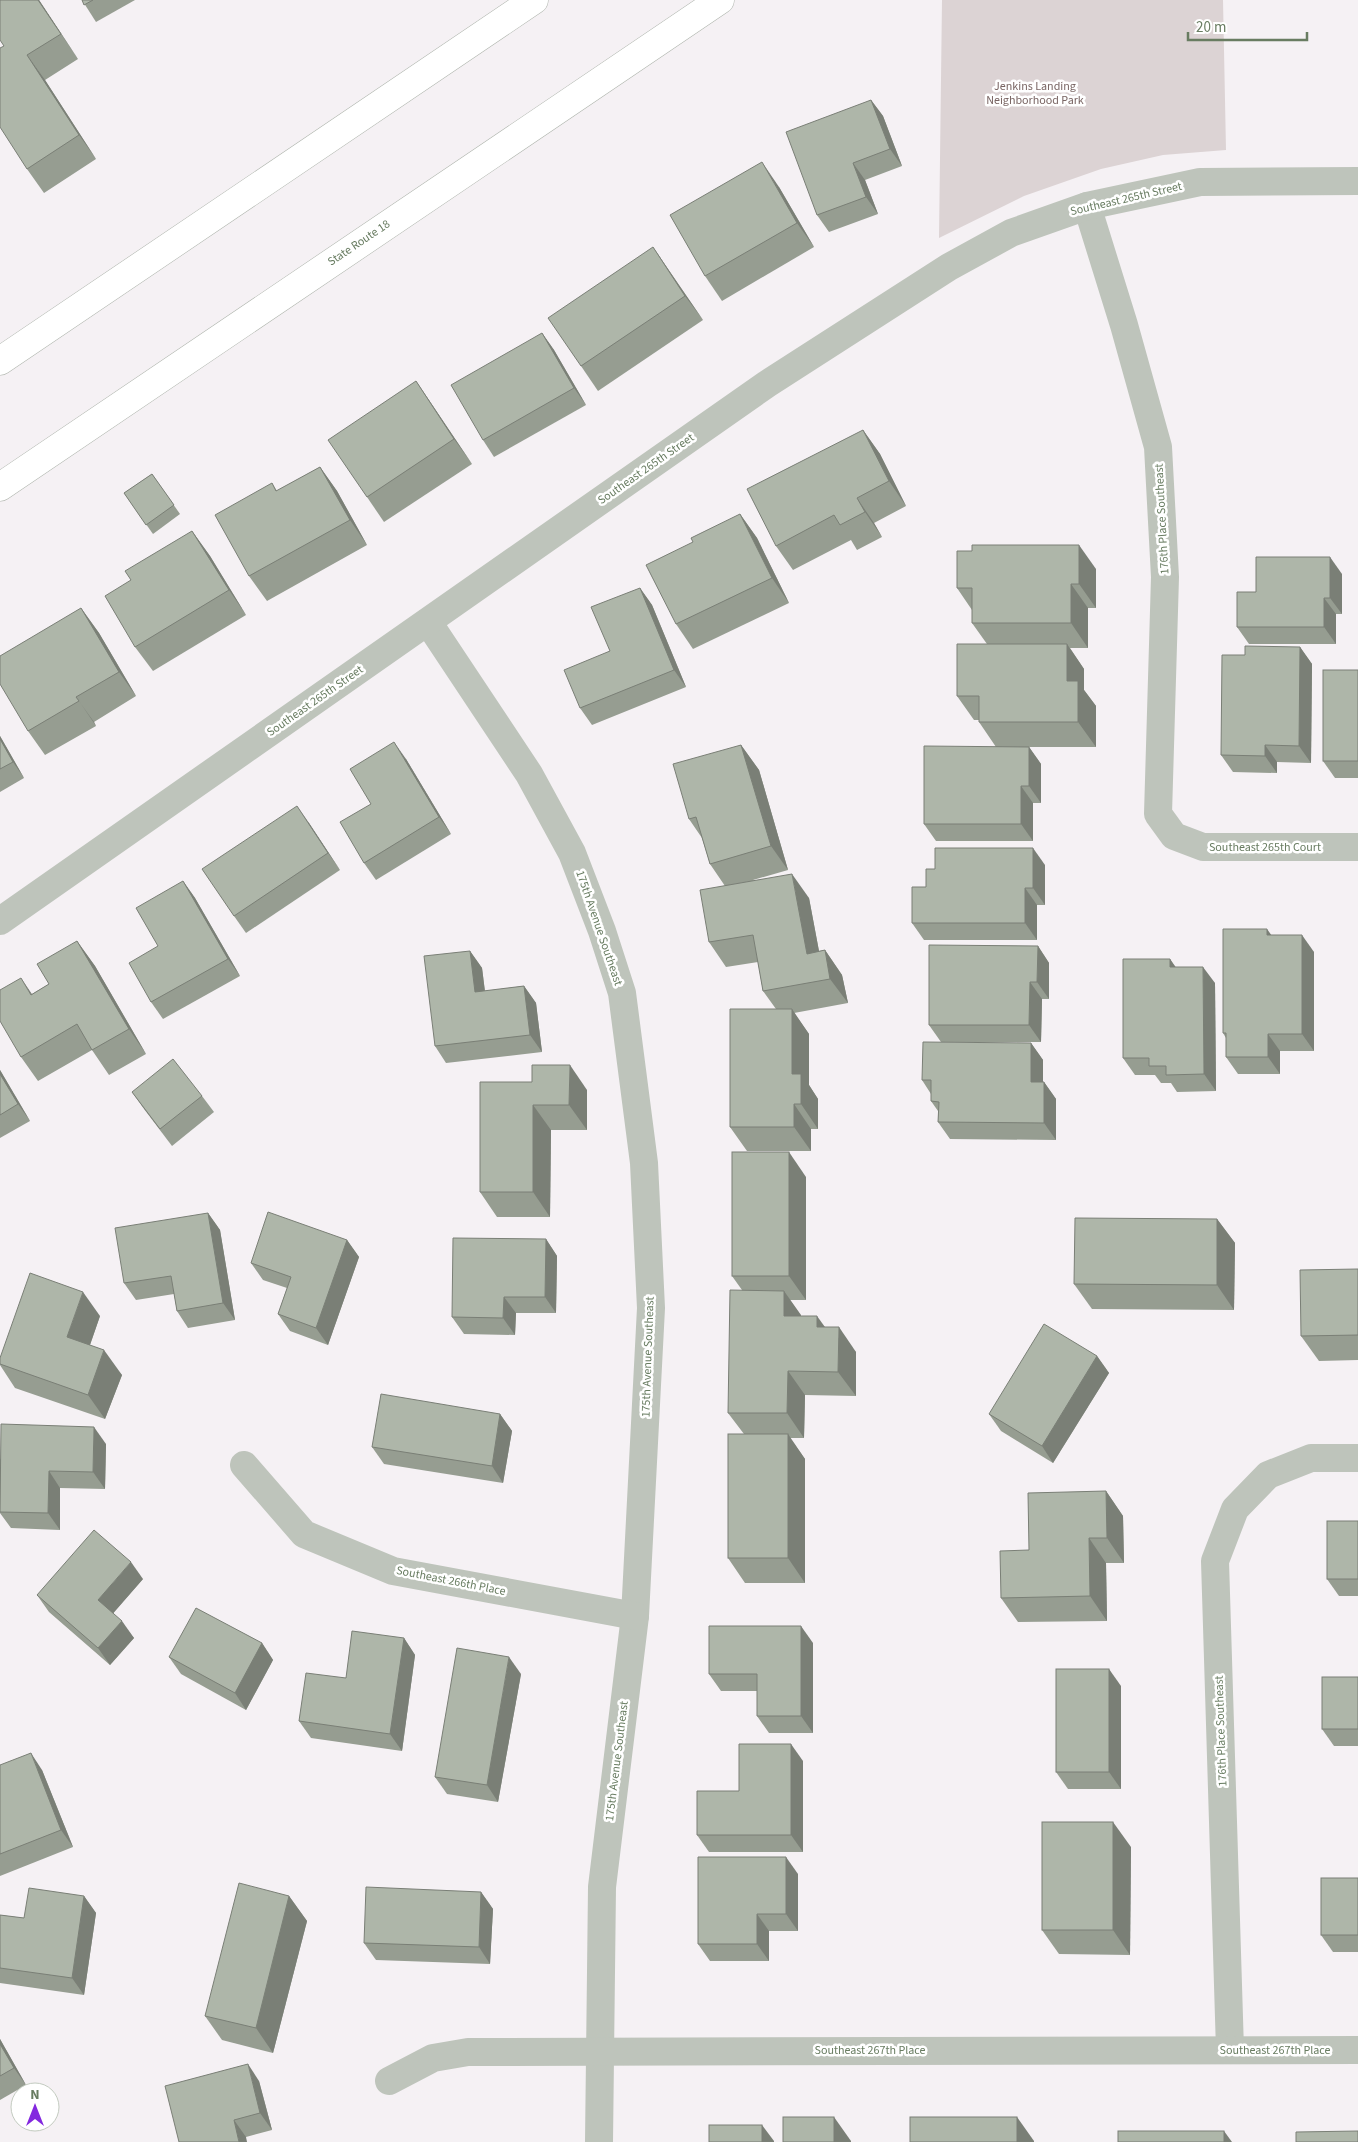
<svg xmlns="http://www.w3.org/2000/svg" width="1358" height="2142" viewBox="0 0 1358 2142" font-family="'Source Sans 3',sans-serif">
  <rect width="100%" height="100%" fill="#f5f1f4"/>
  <polygon fill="#dcd3d4" points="942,0 1223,0 1226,150 1163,155 1101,169 1024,196 939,238"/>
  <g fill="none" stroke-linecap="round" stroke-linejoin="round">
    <g stroke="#afb5ad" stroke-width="29">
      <g id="highway">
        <polyline points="0,361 534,0"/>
        <polyline points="0,487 720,0"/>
      </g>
    </g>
    <g stroke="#bec4bb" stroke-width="28">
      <polyline points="1087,206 1124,325 1158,447 1165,577 1158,814 1174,836 1203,847 1358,847"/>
      <polyline points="428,622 529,774 572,853 602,931 622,993 644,1163 651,1308 635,1616 602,1887 599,2142"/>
      <polyline points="0,921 767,384 949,267 1011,233 1087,206 1200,182 1358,181"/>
      <polyline points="244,1465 304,1534 393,1571 635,1616"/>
      <polyline points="1230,2050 1215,1561 1235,1509 1268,1475 1311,1458 1358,1458"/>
      <polyline points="389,2081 433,2058 468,2052 1358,2050"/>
    </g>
    <use href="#highway" stroke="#fff" stroke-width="28"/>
  </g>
  <g fill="#969d91">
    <polygon points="0,0 39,0 78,59 45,80 96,159 44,193 27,169 4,46"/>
    <polygon points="82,0 135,0 96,22"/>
    <polygon points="871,100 883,116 902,166 865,180 878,214 829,232 817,215"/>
    <polygon points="779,187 814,247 722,301 705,276"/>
    <polygon points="653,247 703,320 598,391 581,366"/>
    <polygon points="542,333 554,350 586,405 494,457 483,440"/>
    <polygon points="416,381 472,464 384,522 367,497"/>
    <polygon points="863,430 880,454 906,506 874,523 882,537 857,550 851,540 793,570 776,546"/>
    <polygon points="320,467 337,491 367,545 267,601 249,576 272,483 277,491"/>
    <polygon points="152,474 180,514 153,534 124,493"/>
    <polygon points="740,514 757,538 789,603 693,649 676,624"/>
    <polygon points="192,531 210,556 246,615 153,671 135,647 131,580"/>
    <polygon points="1096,569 1096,608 1088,608 1088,648 1070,648 1084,669 1084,690 1096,706 1096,747 996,747 979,722 979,720 974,720 957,696 987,644 972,623 972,610 957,588"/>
    <polygon points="1342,574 1342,614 1336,614 1336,644 1249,644 1237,627 1256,592"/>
    <polygon points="640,588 652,605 686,687 592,725 580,708 610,651"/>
    <polygon points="81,608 99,633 136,696 94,722 96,726 45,755 28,731"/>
    <polygon points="1300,647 1312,664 1311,763 1277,762 1277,773 1233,772 1221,755 1245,655"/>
    <polygon points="1358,670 1358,778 1335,778 1323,761"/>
    <polygon points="0,736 24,778 0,792"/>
    <polygon points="741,745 759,770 788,870 753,880 809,898 819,951 825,950 842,975 848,1003 794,1013 809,1034 809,1085 818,1099 818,1129 811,1129 811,1151 747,1151 730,1127 776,1009 763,991 758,962 726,967 709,942 725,886 710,864 702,838 689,819"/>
    <polygon points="1029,747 1041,764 1041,803 1033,803 1033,841 936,841 924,824"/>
    <polygon points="406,759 451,834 376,880 364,863 371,804"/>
    <polygon points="309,823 340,870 246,933 234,916"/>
    <polygon points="1045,865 1045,905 1037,905 1037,940 924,940 912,923"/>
    <polygon points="183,881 195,898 240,976 163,1019 151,1002 158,946"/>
    <polygon points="1271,935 1314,952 1314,1051 1280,1051 1280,1074 1238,1074 1226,1057 1226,1038 1223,1033"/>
    <polygon points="77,941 95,966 146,1054 109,1075 92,1050 38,1081 21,1057 32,994 49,984"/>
    <polygon points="1038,946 1049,963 1049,999 1042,999 1041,1042 941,1042 929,1025"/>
    <polygon points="470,951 482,968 485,991 524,986 536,1003 542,1052 446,1063 435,1046"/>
    <polygon points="1170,959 1175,967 1215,983 1216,1091 1177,1092 1171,1083 1161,1083 1155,1075 1135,1075 1123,1058"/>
    <polygon points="1031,1043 1043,1060 1043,1082 1044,1082 1056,1099 1056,1140 950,1139 938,1122 938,1111 931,1101 931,1094 922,1080"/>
    <polygon points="0,1070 30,1121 0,1138"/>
    <polygon points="532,1082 587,1090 587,1130 551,1130 550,1217 497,1217 480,1192"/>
    <polygon points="132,1092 202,1096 214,1112 172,1146 144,1109"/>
    <polygon points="806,1177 806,1300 790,1300 801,1316 825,1327 856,1352 856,1396 805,1395 804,1438 790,1438 805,1459 805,1583 745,1583 728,1558 744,1434 728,1413 742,1290 732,1276"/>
    <polygon points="208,1213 220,1230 235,1320 188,1328 177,1311 174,1294 136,1300 124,1283"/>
    <polygon points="1217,1219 1235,1243 1234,1310 1092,1309 1074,1284"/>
    <polygon points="546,1239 557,1256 556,1313 516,1313 515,1335 464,1334 452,1317"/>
    <polygon points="347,1240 359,1257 328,1345 290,1331 278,1314 287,1288 263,1280 251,1263"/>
    <polygon points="1358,1269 1358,1360 1319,1361 1301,1336"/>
    <polygon points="100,1316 90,1345 122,1375 105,1419 15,1388 0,1365 0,1358"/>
    <polygon points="1097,1356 1109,1373 1053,1463 1001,1431 989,1414"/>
    <polygon points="500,1414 512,1431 503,1483 384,1464 372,1447"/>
    <polygon points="106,1444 105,1489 60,1488 60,1530 11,1528 0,1513 0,1459"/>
    <polygon points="1106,1491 1123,1516 1124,1563 1106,1563 1107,1621 1018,1622 1001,1598 1029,1550"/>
    <polygon points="1358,1521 1358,1596 1339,1596 1327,1579"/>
    <polygon points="143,1579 113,1613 134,1638 110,1665 49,1612 37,1595"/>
    <polygon points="404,1638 415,1655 402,1751 311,1738 299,1721 346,1678"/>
    <polygon points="262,1643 273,1660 246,1710 181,1674 169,1657"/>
    <polygon points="813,1643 813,1733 769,1733 757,1716 757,1691 721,1691 709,1674"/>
    <polygon points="521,1674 498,1802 447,1794 435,1777"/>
    <polygon points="1358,1677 1358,1746 1334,1746 1322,1729"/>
    <polygon points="1121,1686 1121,1789 1068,1789 1056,1772"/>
    <polygon points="803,1761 803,1852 709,1852 697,1835 739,1791"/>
    <polygon points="0,1765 42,1770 73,1847 0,1876"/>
    <polygon points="1131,1847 1130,1955 1059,1954 1042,1930"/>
    <polygon points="798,1874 798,1931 769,1931 769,1961 710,1961 698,1944"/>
    <polygon points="1358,1878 1358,1952 1333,1952 1321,1935"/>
    <polygon points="481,1892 493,1909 490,1964 376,1960 364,1943"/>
    <polygon points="84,1896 96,1913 84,1995 0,1983 0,1915 24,1918"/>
    <polygon points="289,1896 307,1921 273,2053 222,2040 205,2016"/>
    <polygon points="0,2039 26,2085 0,2100"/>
    <polygon points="259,2081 272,2130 246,2137 179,2142"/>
  </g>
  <g fill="#7a7f76">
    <polygon points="38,0 39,0 78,59 61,34"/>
    <polygon points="27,55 45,80 96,159 79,135"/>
    <polygon points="871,100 883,116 902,166 890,149"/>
    <polygon points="762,162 779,187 814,247 797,223"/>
    <polygon points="853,163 865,180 878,214 866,197"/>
    <polygon points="653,247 670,272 703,320 685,296"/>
    <polygon points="542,333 554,350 586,405 574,388"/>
    <polygon points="416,381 433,406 472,464 454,439"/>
    <polygon points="863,430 880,454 906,506 889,481"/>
    <polygon points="320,467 337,491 367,545 350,520"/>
    <polygon points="857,498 874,523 882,537 865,512"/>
    <polygon points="740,514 757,538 789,603 772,578"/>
    <polygon points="192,531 210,556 246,615 229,590"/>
    <polygon points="1079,545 1096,569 1096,608 1079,584"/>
    <polygon points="1330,557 1342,574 1342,614 1330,598"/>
    <polygon points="1071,584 1088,608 1088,648 1071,623"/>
    <polygon points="640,588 652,605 686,687 674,670"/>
    <polygon points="1324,598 1336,614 1336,644 1324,627"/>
    <polygon points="81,608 99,633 136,696 119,672"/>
    <polygon points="1067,644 1084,669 1084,690 1096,706 1096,747 1078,722 1067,681"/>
    <polygon points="1300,647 1312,664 1311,763 1299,746"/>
    <polygon points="76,697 94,722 96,726 79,701"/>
    <polygon points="0,736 24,778 13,762 0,739"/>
    <polygon points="394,742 406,759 451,834 439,817"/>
    <polygon points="741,745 759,770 788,870 771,846"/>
    <polygon points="1265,745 1277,762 1277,773 1265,756"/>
    <polygon points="1029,747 1041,764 1041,803 1029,786"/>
    <polygon points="1021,786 1033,803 1033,841 1021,824"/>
    <polygon points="297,806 309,823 340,870 328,853"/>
    <polygon points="1033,848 1045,865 1045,905 1033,888"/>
    <polygon points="792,874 809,898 824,978 807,954"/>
    <polygon points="183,881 195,898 240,976 228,959"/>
    <polygon points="1025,888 1037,905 1037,940 1025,923"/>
    <polygon points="1267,929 1279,946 1267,935"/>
    <polygon points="1302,935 1314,952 1314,1051 1302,1034"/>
    <polygon points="77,941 95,966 146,1054 129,1029"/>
    <polygon points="1038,946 1049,963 1049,999 1037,982"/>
    <polygon points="825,950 842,975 848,1003 830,979"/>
    <polygon points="470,951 482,968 487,1009 475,992"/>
    <polygon points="1170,959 1182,976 1170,967"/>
    <polygon points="1203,967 1215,983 1216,1091 1204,1074"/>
    <polygon points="21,978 38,1003 31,995"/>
    <polygon points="1030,982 1042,999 1041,1042 1029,1025"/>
    <polygon points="524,986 536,1003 542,1052 530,1035"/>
    <polygon points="792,1009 809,1034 809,1085 818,1099 818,1129 801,1104 792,1074"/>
    <polygon points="1268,1034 1280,1051 1280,1074 1268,1057"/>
    <polygon points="1031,1043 1043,1060 1043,1099 1031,1082"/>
    <polygon points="570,1065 587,1090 587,1130 569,1105"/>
    <polygon points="0,1070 30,1121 18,1104 0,1074"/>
    <polygon points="1044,1082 1056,1099 1056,1140 1044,1123"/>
    <polygon points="794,1104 811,1129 811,1151 794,1127"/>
    <polygon points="533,1105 551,1130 550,1217 533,1192"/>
    <polygon points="789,1152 806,1177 806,1300 789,1276"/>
    <polygon points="208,1213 220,1230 235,1320 223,1303"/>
    <polygon points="1217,1219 1235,1243 1234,1310 1217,1285"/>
    <polygon points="546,1239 557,1256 556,1313 545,1297"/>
    <polygon points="347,1240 359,1257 328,1345 316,1328"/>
    <polygon points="784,1291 801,1315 801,1341 784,1316"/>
    <polygon points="83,1292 100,1316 84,1362 67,1337"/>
    <polygon points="504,1297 516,1313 515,1335 503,1318"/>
    <polygon points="817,1316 835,1341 817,1327"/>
    <polygon points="839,1327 856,1352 856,1396 838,1372"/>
    <polygon points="104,1350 122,1375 105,1419 88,1395"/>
    <polygon points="1097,1356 1109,1373 1053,1463 1042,1446"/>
    <polygon points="788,1371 805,1395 804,1438 787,1413"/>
    <polygon points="500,1414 512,1431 503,1483 492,1466"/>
    <polygon points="94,1427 106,1444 105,1489 93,1472"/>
    <polygon points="788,1434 805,1459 805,1583 788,1558"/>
    <polygon points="49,1471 60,1488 60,1530 48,1513"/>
    <polygon points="1106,1491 1123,1516 1124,1563 1107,1538"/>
    <polygon points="1089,1538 1106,1563 1107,1621 1090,1596"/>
    <polygon points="131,1562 143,1579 110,1617 98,1600"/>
    <polygon points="122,1621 134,1638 110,1665 98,1648"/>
    <polygon points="801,1626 813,1643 813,1733 801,1716"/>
    <polygon points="404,1638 415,1655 402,1751 390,1734"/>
    <polygon points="262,1643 273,1660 246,1710 235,1693"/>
    <polygon points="509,1657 521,1674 498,1802 487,1785"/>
    <polygon points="1109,1669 1121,1686 1121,1789 1109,1772"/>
    <polygon points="791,1744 803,1761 803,1852 791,1835"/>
    <polygon points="31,1753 42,1770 73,1847 61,1830"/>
    <polygon points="1113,1822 1131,1847 1130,1955 1113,1930"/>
    <polygon points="786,1857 798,1874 798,1931 786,1914"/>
    <polygon points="481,1892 493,1909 490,1964 479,1947"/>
    <polygon points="84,1896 96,1913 84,1995 72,1978"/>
    <polygon points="289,1896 307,1921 273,2053 256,2028"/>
    <polygon points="757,1914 769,1931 769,1961 757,1944"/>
    <polygon points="0,2039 26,2085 14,2068 0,2044"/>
    <polygon points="248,2064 259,2081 272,2130 260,2113"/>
    <polygon points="834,2117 851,2141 851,2142 834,2142"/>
    <polygon points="1017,2117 1034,2141 1034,2142 1017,2142"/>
    <polygon points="234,2120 246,2137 247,2142 239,2142"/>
    <polygon points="762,2125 774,2141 774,2142 762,2142"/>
    <polygon points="1224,2131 1232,2142 1224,2142"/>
  </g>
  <g fill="#aeb6a9" stroke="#7a7f76">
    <polygon points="0,0 38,0 61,34 27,55 79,135 27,169 0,127 0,48 4,46 0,40"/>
    <polygon points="82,0 93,0 84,5"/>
    <polygon points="871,100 890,149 853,163 866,197 817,215 786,132"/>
    <polygon points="762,162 797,223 705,276 670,215"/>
    <polygon points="653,247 685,296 581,366 548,318"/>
    <polygon points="542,333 574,388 483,440 451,385"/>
    <polygon points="416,381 454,439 367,497 328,440"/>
    <polygon points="863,430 889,481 857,498 865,512 840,525 834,515 776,546 747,489"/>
    <polygon points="320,467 350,520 249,576 215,515 272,483 276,491"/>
    <polygon points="152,474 174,505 146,525 124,493"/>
    <polygon points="740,514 772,578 676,624 646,565 693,542 691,538"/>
    <polygon points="192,531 229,590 135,647 105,596 131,580 125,571"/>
    <polygon points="972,545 1079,545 1079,584 1071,584 1071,623 972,623 972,588 957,588 957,551 972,551"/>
    <polygon points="1256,557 1330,557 1330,598 1324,598 1324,627 1237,627 1237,592 1256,592"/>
    <polygon points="640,588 674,670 580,708 564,670 610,651 591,607"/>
    <polygon points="81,608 119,672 76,697 79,701 28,731 0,684 0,656"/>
    <polygon points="957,644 1067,644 1067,681 1078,681 1078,722 979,722 979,696 957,696"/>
    <polygon points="1245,646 1300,647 1299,746 1265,745 1265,756 1221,755 1222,655 1245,655"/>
    <rect x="1323" y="670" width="35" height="91"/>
    <polygon points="0,739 13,762 0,769"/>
    <polygon points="394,742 439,817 364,863 340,822 371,804 350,769"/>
    <polygon points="741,745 771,846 710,864 696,817 689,819 673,764"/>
    <polygon points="924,746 1029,747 1029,786 1021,786 1021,824 924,824"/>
    <polygon points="297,806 328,853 234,916 202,869"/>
    <polygon points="935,848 1033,848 1033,888 1025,888 1025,923 912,923 912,887 926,887 926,869 935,869"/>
    <polygon points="792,874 807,954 825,950 830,979 763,991 753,935 709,942 700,890"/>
    <polygon points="183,881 228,959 151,1002 129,963 158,946 136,908"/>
    <polygon points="1223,929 1267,929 1267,935 1302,935 1302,1034 1268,1034 1268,1057 1226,1057 1226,1033 1223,1033"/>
    <polygon points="77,941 129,1029 92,1050 77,1024 21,1057 0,1021 0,990 21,978 31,995 49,984 37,964"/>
    <polygon points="929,945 1038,946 1037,982 1030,982 1029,1025 929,1025"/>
    <polygon points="470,951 475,992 524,986 530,1035 435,1046 424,956"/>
    <polygon points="1123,959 1170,959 1170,967 1203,967 1204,1074 1166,1075 1166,1066 1149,1066 1149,1058 1123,1058"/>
    <polygon points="730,1009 792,1009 792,1074 801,1074 801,1104 794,1104 794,1127 730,1127"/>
    <polygon points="923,1042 1031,1043 1031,1082 1044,1082 1044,1123 938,1122 939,1102 931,1101 931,1080 922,1080"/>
    <polygon points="173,1059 202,1096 160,1129 132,1092"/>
    <polygon points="532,1065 570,1065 569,1105 533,1105 533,1192 480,1192 480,1082 532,1082"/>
    <polygon points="0,1074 18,1104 0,1115"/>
    <rect x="732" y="1152" width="57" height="124"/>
    <polygon points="268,1212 347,1240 316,1328 278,1314 291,1277 251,1263"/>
    <polygon points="208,1213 223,1303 177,1311 171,1276 124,1283 115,1228"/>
    <polygon points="1075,1218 1217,1219 1217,1285 1074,1284"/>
    <polygon points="453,1238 546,1239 545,1297 504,1297 503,1318 452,1317"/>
    <polygon points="1358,1269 1358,1335 1301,1336 1300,1270"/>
    <polygon points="30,1273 83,1292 67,1337 104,1350 88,1395 0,1364 0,1358"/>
    <polygon points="730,1290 784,1291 784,1316 817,1316 817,1327 839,1327 838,1372 788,1371 787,1413 728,1413"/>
    <polygon points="1044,1324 1097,1356 1042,1446 989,1414"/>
    <polygon points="381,1394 500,1414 492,1466 372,1447"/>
    <polygon points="1,1424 94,1427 93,1472 49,1471 48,1513 0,1512"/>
    <rect x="728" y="1434" width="60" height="124"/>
    <polygon points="1106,1491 1107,1538 1089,1538 1090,1596 1001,1598 1000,1551 1029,1550 1028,1493"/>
    <rect x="1327" y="1521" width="31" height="58"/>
    <polygon points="94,1530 131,1562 98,1600 122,1621 98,1648 37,1595"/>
    <polygon points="196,1608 262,1643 235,1693 169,1657"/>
    <polygon points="709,1626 801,1626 801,1716 757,1716 757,1674 709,1674"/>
    <polygon points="352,1631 404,1638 390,1734 299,1721 306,1673 346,1678"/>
    <polygon points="457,1648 509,1657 487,1785 435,1777"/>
    <rect x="1056" y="1669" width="53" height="103"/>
    <rect x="1322" y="1677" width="36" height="52"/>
    <polygon points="739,1744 791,1744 791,1835 697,1835 697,1791 739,1791"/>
    <polygon points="31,1753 61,1830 0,1854 0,1765"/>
    <rect x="1042" y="1822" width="71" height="108"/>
    <polygon points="698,1857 786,1857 786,1914 757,1914 757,1944 698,1944"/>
    <rect x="1321" y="1878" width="37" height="57"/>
    <polygon points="239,1883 289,1896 256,2028 205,2016"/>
    <polygon points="366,1887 481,1892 479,1947 364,1943"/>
    <polygon points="29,1888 84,1896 72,1978 0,1968 0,1915 24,1918"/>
    <polygon points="0,2044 14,2068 0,2076"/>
    <polygon points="248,2064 260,2113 234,2120 239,2142 179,2142 165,2086"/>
    <rect x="783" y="2117" width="51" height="25"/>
    <rect x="910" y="2117" width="107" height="25"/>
    <rect x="709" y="2125" width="53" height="17"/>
    <rect x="1118" y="2131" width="106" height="11"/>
    <polygon points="1358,2131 1358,2142 1296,2142 1296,2132"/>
  </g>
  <g text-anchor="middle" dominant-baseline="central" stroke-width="5" stroke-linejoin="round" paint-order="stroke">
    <g font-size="12" fill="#796563" stroke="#fff">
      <text x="1035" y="86">Jenkins Landing<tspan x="1035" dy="14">Neighborhood Park</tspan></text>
    </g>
    <g font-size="12" fill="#687c61" stroke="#fff">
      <text transform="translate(1126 199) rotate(-13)">Southeast 265th Street</text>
      <text transform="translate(359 243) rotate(-34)">State Route 18</text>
      <text transform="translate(646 469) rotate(-35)">Southeast 265th Street</text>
      <text transform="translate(1162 519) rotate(-93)">176th Place Southeast</text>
      <text transform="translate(315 701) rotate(-35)">Southeast 265th Street</text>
      <text x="1265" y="847">Southeast 265th Court</text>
      <text transform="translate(599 928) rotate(71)">175th Avenue Southeast</text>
      <text transform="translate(648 1357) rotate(-88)">175th Avenue Southeast</text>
      <text transform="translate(451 1581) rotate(11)">Southeast 266th Place</text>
      <text transform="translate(1221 1731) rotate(-92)">176th Place Southeast</text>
      <text transform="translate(617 1761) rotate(-83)">175th Avenue Southeast</text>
      <text x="870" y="2050">Southeast 267th Place</text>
      <text x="1275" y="2050">Southeast 267th Place</text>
    </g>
  </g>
  <g transform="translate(35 2107)"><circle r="24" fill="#ffffff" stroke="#c3cbc0"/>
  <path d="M0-4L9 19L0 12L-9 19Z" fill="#8327df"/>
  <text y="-8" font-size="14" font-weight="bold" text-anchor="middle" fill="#687c61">N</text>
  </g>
  <path d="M1188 32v8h119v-8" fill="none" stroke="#687c61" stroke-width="2.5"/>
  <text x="1196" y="32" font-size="15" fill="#687c61" stroke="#ffffff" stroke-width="4" paint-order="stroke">20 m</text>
</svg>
